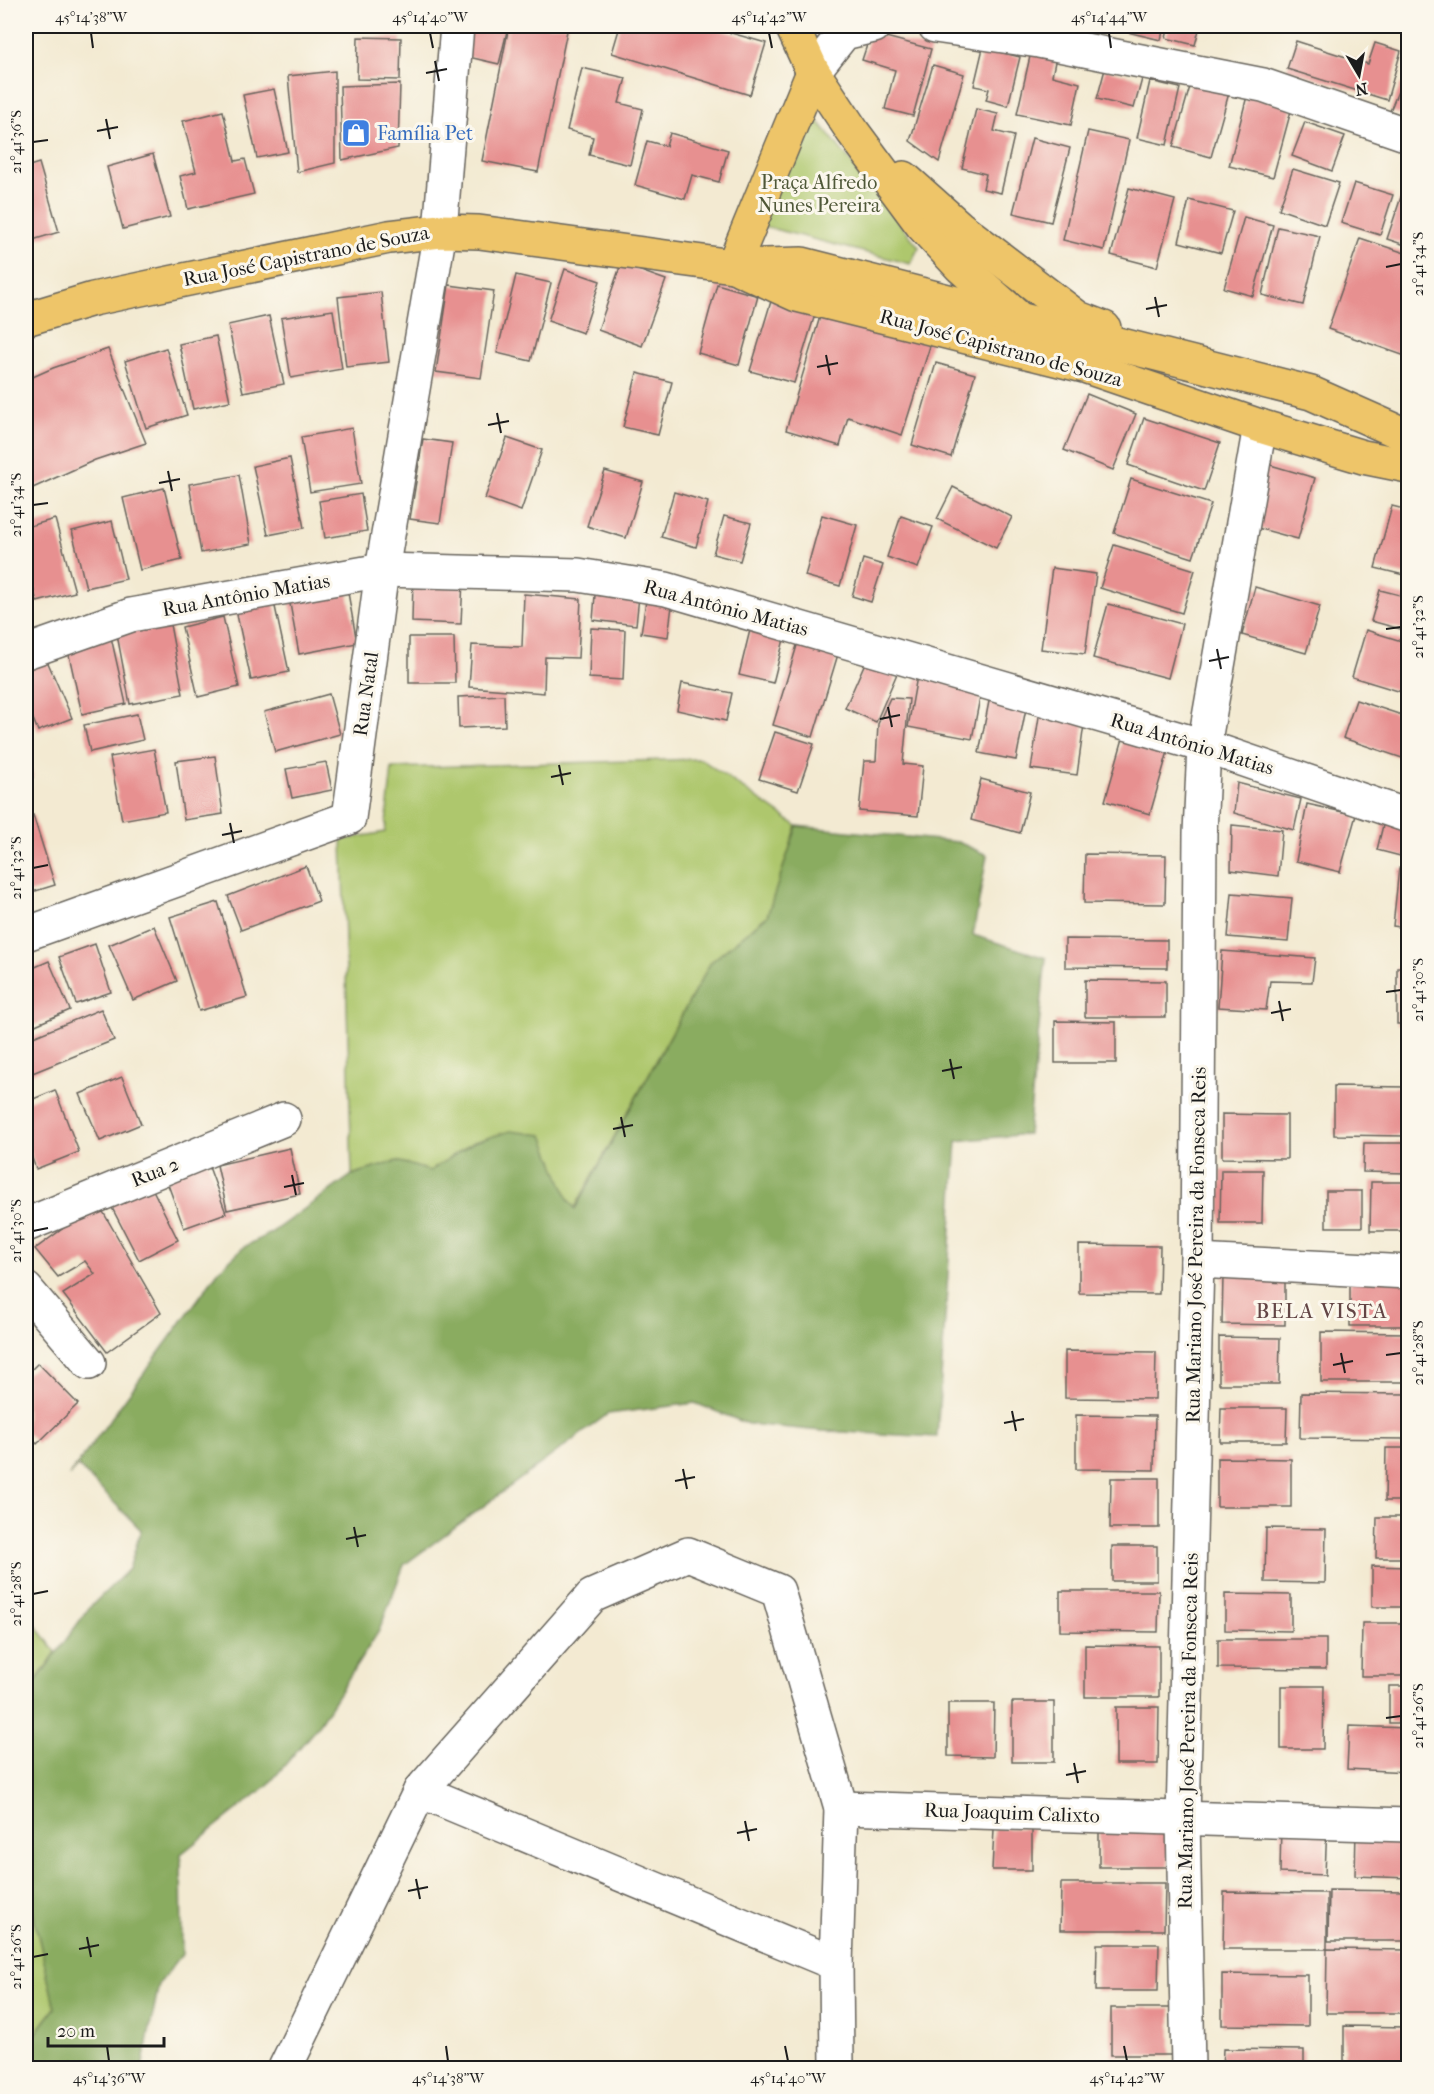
<svg xmlns="http://www.w3.org/2000/svg" width="1434" height="2094" viewBox="0 0 1434 2094" font-family="'IM FELL French Canon',serif">
  <rect width="100%" height="100%" fill="#fbf7ec"/>
  <filter id="ink" filterUnits="userSpaceOnUse"><feTurbulence type="fractalNoise" baseFrequency=".0167" numOctaves="2"/><feDisplacementMap in="SourceGraphic" scale="12" xChannelSelector="R" yChannelSelector="G"/><feConvolveMatrix kernelMatrix="1 2 1 2 8 2 1 2 1" color-interpolation-filters="sRGB"/></filter>
  <filter id="wash" filterUnits="userSpaceOnUse"><feTurbulence type="fractalNoise" baseFrequency=".008" numOctaves="4" result="noise"/><feDisplacementMap in="SourceGraphic" scale="24" xChannelSelector="R" yChannelSelector="G"/><feGaussianBlur stdDeviation="1.35" result="paint"/><feColorMatrix in="noise" values="0 0 0 0 0 0 0 0 0 0 0 0 0 0 0 0 0 1.4 0 .05"/><feComposite in="paint" operator="in"/></filter>
  <g filter="url(#wash)">
    <rect width="100%" height="100%" fill="#f3ead2"/>
    <g fill="#aec76d" stroke="#657244" stroke-width="1.5">
      <polygon points="807,107 919,247 910,264 758,225"/>
      <polygon points="701,759 797,826 767,917 711,962 574,1209 568,1199 474,1142 430,1171 397,1161 352,1175 342,840 385,832 392,768"/>
      <polygon points="26,1612 56,1652 26,1695"/>
      <polygon points="26,1883 55,2008 26,2047"/>
    </g>
    <polygon fill="#8aac60" stroke="#53643e" stroke-width="1.5" points="797,826 958,842 987,855 973,935 1046,958 1028,1134 957,1141 937,1437 822,1431 748,1424 695,1403 608,1414 404,1565 379,1631 317,1727 268,1785 181,1854 182,1954 159,1984 142,2068 26,2068 26,2047 55,2008 26,1883 26,1695 89,1608 129,1569 141,1530 78,1466 69,1476 220,1269 244,1247 272,1232 352,1175 397,1161 430,1171 474,1142 510,1131 543,1135 568,1199 575,1209 711,962 767,916"/>
    <g id="blocks">
      <g fill="#e79090">
        <polygon points="467,26 508,27 499,64 464,56"/>
        <polygon points="509,26 568,26 538,172 482,161"/>
        <polygon points="620,26 707,26 766,43 750,95 612,53"/>
        <polygon points="1125,26 1164,26 1161,40 1123,31"/>
        <polygon points="1169,26 1200,26 1195,45 1166,38"/>
        <polygon points="871,33 931,49 913,116 885,109 895,70 862,60"/>
        <polygon points="358,37 401,38 400,80 357,79"/>
        <polygon points="1296,41 1368,64 1375,43 1401,51 1387,100 1287,69"/>
        <polygon points="983,48 1020,57 1008,106 986,100 989,89 974,86"/>
        <polygon points="1031,52 1056,57 1052,76 1080,83 1071,125 1017,114"/>
        <polygon points="933,65 964,74 939,162 910,141"/>
        <polygon points="582,68 626,78 619,103 643,109 630,165 589,155 593,137 567,130"/>
        <polygon points="1105,69 1142,79 1134,108 1097,99"/>
        <polygon points="335,71 335,163 297,172 288,76"/>
        <polygon points="1150,81 1180,88 1167,145 1137,138"/>
        <polygon points="1191,83 1229,93 1211,157 1173,147"/>
        <polygon points="400,84 398,148 342,160 340,86"/>
        <polygon points="1401,84 1408,87 1408,118 1390,111"/>
        <polygon points="274,89 288,152 257,158 243,95"/>
        <polygon points="1247,96 1292,107 1273,177 1229,166"/>
        <polygon points="976,109 998,114 994,131 1014,136 1001,193 983,189 986,174 962,168"/>
        <polygon points="223,111 235,161 245,159 254,194 188,209 180,176 196,172 183,121"/>
        <polygon points="1305,122 1345,136 1332,171 1292,156"/>
        <polygon points="1088,131 1129,140 1104,250 1063,240"/>
        <polygon points="670,133 728,150 719,182 692,175 685,199 635,185 647,141 666,146"/>
        <polygon points="1032,138 1070,148 1051,222 1013,213"/>
        <polygon points="153,154 170,217 123,229 107,167"/>
        <polygon points="39,163 59,232 26,242 26,167"/>
        <polygon points="1293,169 1339,183 1325,225 1279,209"/>
        <polygon points="1354,183 1393,195 1380,235 1341,223"/>
        <polygon points="1129,188 1175,200 1157,267 1111,255"/>
        <polygon points="1401,197 1408,199 1408,246 1387,239"/>
        <polygon points="1189,200 1233,211 1221,253 1179,242"/>
        <polygon points="1244,217 1273,225 1253,296 1224,288"/>
        <polygon points="1278,227 1320,236 1303,305 1262,295"/>
        <polygon points="1360,238 1408,254 1408,357 1328,329"/>
        <polygon points="621,264 666,280 642,346 598,330"/>
        <polygon points="565,269 600,281 583,333 548,321"/>
        <polygon points="516,275 551,283 531,361 497,353"/>
        <polygon points="717,284 758,296 739,365 698,353"/>
        <polygon points="449,285 494,291 481,378 436,372"/>
        <polygon points="381,292 389,362 346,367 338,297"/>
        <polygon points="772,298 816,311 794,383 750,371"/>
        <polygon points="333,310 342,369 291,378 281,318"/>
        <polygon points="822,310 931,343 902,435 848,417 840,446 786,430"/>
        <polygon points="269,316 284,384 243,392 228,325"/>
        <polygon points="216,336 230,401 193,409 179,344"/>
        <polygon points="166,348 187,415 146,428 125,361"/>
        <polygon points="108,349 146,443 95,460 26,491 26,455 28,454 26,450 26,380 53,368"/>
        <polygon points="936,363 975,374 951,457 912,445"/>
        <polygon points="637,373 672,382 658,435 623,427"/>
        <polygon points="1087,394 1136,414 1113,470 1064,450"/>
        <polygon points="1144,418 1220,443 1204,491 1128,465"/>
        <polygon points="352,428 361,484 310,492 301,437"/>
        <polygon points="507,438 542,450 521,511 485,498"/>
        <polygon points="423,439 452,443 440,523 410,519"/>
        <polygon points="290,458 304,528 268,535 253,466"/>
        <polygon points="1267,464 1315,478 1298,539 1250,526"/>
        <polygon points="605,471 643,482 626,538 587,526"/>
        <polygon points="239,475 251,544 201,553 189,484"/>
        <polygon points="1131,479 1211,504 1193,558 1114,533"/>
        <polygon points="953,487 1012,517 996,548 937,519"/>
        <polygon points="164,488 182,560 140,570 123,498"/>
        <polygon points="674,492 708,502 696,547 661,537"/>
        <polygon points="361,494 367,531 325,538 319,501"/>
        <polygon points="1392,506 1408,510 1408,576 1375,568"/>
        <polygon points="822,515 857,525 840,586 805,576"/>
        <polygon points="724,516 751,523 740,561 713,554"/>
        <polygon points="901,516 933,527 918,568 887,557"/>
        <polygon points="55,519 75,592 37,602 26,562 26,527"/>
        <polygon points="112,521 126,579 86,588 72,531"/>
        <polygon points="1114,545 1195,570 1182,613 1100,588"/>
        <polygon points="863,559 883,565 871,602 852,596"/>
        <polygon points="1052,568 1096,574 1085,654 1041,649"/>
        <polygon points="413,578 463,579 461,624 412,622"/>
        <polygon points="596,583 640,587 636,625 593,620"/>
        <polygon points="347,587 357,643 299,654 289,598"/>
        <polygon points="1255,587 1320,606 1306,653 1242,635"/>
        <polygon points="1380,590 1408,597 1408,631 1371,621"/>
        <polygon points="524,594 581,599 578,658 545,657 544,693 469,687 472,645 522,647"/>
        <polygon points="647,594 673,598 668,637 641,633"/>
        <polygon points="274,602 289,672 251,680 236,610"/>
        <polygon points="1108,604 1182,624 1168,678 1093,658"/>
        <polygon points="223,617 239,687 198,697 182,627"/>
        <polygon points="169,619 183,694 130,704 116,629"/>
        <polygon points="751,626 785,635 773,683 739,675"/>
        <polygon points="591,628 625,630 623,680 589,678"/>
        <polygon points="802,629 842,641 813,737 773,725"/>
        <polygon points="1366,630 1408,643 1408,694 1352,677"/>
        <polygon points="111,637 126,704 82,714 67,646"/>
        <polygon points="409,637 454,637 455,683 409,683"/>
        <polygon points="45,656 72,718 38,731 26,702 26,664"/>
        <polygon points="868,656 899,669 876,722 845,708"/>
        <polygon points="917,676 982,687 972,739 908,727"/>
        <polygon points="682,683 732,693 726,721 677,710"/>
        <polygon points="991,691 1028,698 1016,760 979,753"/>
        <polygon points="329,694 340,734 275,752 264,712"/>
        <polygon points="504,695 505,726 459,728 458,697"/>
        <polygon points="890,698 909,699 903,764 923,766 918,816 859,811 864,761 876,761 878,724"/>
        <polygon points="1356,700 1408,717 1408,760 1343,738"/>
        <polygon points="1040,710 1085,717 1077,775 1031,769"/>
        <polygon points="137,714 143,740 90,752 84,725"/>
        <polygon points="775,732 814,744 798,791 759,779"/>
        <polygon points="1124,735 1169,748 1150,814 1105,801"/>
        <polygon points="154,749 166,812 122,820 110,757"/>
        <polygon points="215,756 223,814 184,820 176,761"/>
        <polygon points="26,757 33,777 26,781"/>
        <polygon points="326,762 332,790 292,798 286,769"/>
        <polygon points="981,779 1030,792 1020,833 971,820"/>
        <polygon points="1237,783 1301,799 1294,830 1234,813"/>
        <polygon points="1307,804 1356,815 1340,872 1296,861"/>
        <polygon points="33,815 55,885 26,894 26,817"/>
        <polygon points="1384,821 1408,827 1408,858 1377,850"/>
        <polygon points="1232,825 1282,830 1278,876 1231,870"/>
        <polygon points="1085,854 1166,855 1165,904 1084,903"/>
        <polygon points="306,866 319,901 241,930 228,896"/>
        <polygon points="1399,868 1408,869 1408,928 1393,926"/>
        <polygon points="1232,893 1292,898 1288,942 1228,937"/>
        <polygon points="218,902 247,997 199,1011 170,917"/>
        <polygon points="154,926 177,981 133,1000 109,945"/>
        <polygon points="1065,939 1167,940 1167,968 1065,967"/>
        <polygon points="95,944 111,992 76,1004 59,957"/>
        <polygon points="1222,951 1315,958 1312,982 1270,981 1266,1010 1218,1007"/>
        <polygon points="49,961 70,1010 26,1029 26,971"/>
        <rect x="1397" y="967" width="11" height="57"/>
        <polygon points="1085,980 1166,981 1166,1017 1085,1017"/>
        <polygon points="101,1009 114,1040 30,1074 26,1063 26,1040"/>
        <polygon points="1055,1021 1116,1022 1116,1063 1055,1063"/>
        <polygon points="122,1077 141,1124 100,1141 80,1094"/>
        <polygon points="1334,1086 1408,1087 1408,1136 1334,1135"/>
        <polygon points="55,1090 79,1152 36,1169 26,1142 26,1102"/>
        <polygon points="1222,1114 1287,1115 1287,1159 1222,1158"/>
        <polygon points="1364,1143 1408,1143 1408,1173 1363,1172"/>
        <polygon points="290,1148 300,1194 227,1210 217,1165"/>
        <polygon points="205,1156 226,1213 184,1228 163,1171"/>
        <polygon points="1221,1170 1263,1170 1262,1223 1220,1223"/>
        <polygon points="147,1178 178,1240 139,1260 107,1198"/>
        <polygon points="1371,1182 1408,1182 1408,1231 1370,1231"/>
        <rect x="1326" y="1191" width="36" height="36"/>
        <polygon points="98,1203 161,1313 107,1352 63,1294 95,1274 85,1261 58,1277 35,1249"/>
        <polygon points="1079,1245 1160,1246 1159,1294 1079,1293"/>
        <polygon points="1223,1275 1285,1275 1285,1325 1222,1324"/>
        <rect x="1350" y="1279" width="58" height="47"/>
        <polygon points="1321,1332 1408,1333 1408,1382 1321,1382"/>
        <polygon points="1219,1337 1280,1338 1279,1384 1219,1384"/>
        <polygon points="1065,1351 1156,1352 1155,1399 1065,1398"/>
        <polygon points="38,1363 78,1404 37,1444 26,1432 26,1375"/>
        <polygon points="1301,1393 1408,1394 1408,1439 1300,1438"/>
        <polygon points="1221,1408 1287,1408 1286,1442 1220,1442"/>
        <polygon points="1076,1415 1155,1416 1154,1470 1076,1469"/>
        <polygon points="1386,1448 1408,1448 1408,1501 1385,1501"/>
        <polygon points="1217,1458 1291,1459 1291,1507 1217,1507"/>
        <polygon points="1111,1478 1159,1478 1159,1528 1110,1528"/>
        <polygon points="1377,1517 1408,1517 1408,1558 1376,1558"/>
        <polygon points="1266,1528 1326,1529 1325,1583 1265,1582"/>
        <rect x="1112" y="1546" width="45" height="35"/>
        <polygon points="1372,1566 1408,1567 1408,1607 1372,1607"/>
        <polygon points="1060,1591 1159,1591 1158,1632 1060,1631"/>
        <polygon points="1225,1594 1291,1595 1291,1631 1225,1630"/>
        <polygon points="1362,1623 1408,1623 1408,1676 1361,1676"/>
        <polygon points="1218,1639 1326,1639 1326,1669 1218,1668"/>
        <polygon points="1085,1645 1159,1646 1159,1697 1085,1697"/>
        <polygon points="1281,1686 1324,1686 1323,1749 1281,1749"/>
        <rect x="1389" y="1686" width="19" height="37"/>
        <rect x="1012" y="1702" width="42" height="60"/>
        <polygon points="948,1703 994,1703 993,1757 948,1756"/>
        <polygon points="1116,1707 1159,1707 1158,1764 1116,1764"/>
        <polygon points="1349,1726 1408,1728 1408,1772 1347,1769"/>
        <polygon points="1281,1822 1327,1823 1325,1875 1280,1873"/>
        <polygon points="1032,1828 1032,1870 992,1870 994,1829"/>
        <polygon points="1169,1828 1168,1867 1099,1867 1099,1829"/>
        <polygon points="1356,1829 1408,1831 1408,1878 1355,1876"/>
        <polygon points="1061,1883 1165,1883 1164,1930 1060,1930"/>
        <polygon points="1329,1890 1408,1891 1408,1941 1328,1941"/>
        <polygon points="1224,1892 1327,1893 1327,1949 1223,1949"/>
        <polygon points="1097,1944 1159,1944 1158,1991 1096,1991"/>
        <polygon points="1327,1949 1408,1950 1408,2013 1326,2013"/>
        <polygon points="1222,1974 1308,1975 1308,2026 1222,2025"/>
        <rect x="1111" y="2008" width="60" height="47"/>
        <polygon points="1344,2026 1408,2027 1408,2068 1344,2068"/>
        <polygon points="1223,2049 1304,2050 1304,2068 1222,2068"/>
        <rect x="1081" y="2066" width="50" height="2"/>
      </g>
    </g>
  </g>
  <g filter="url(#ink)">
    <use href="#blocks" fill-opacity="0" stroke="#67645c" stroke-width="1.5"/>
    <g fill="none" stroke-linecap="round" stroke-linejoin="round">
      <g stroke="#67645c" stroke-width="36">
        <g id="minor">
          <polyline points="935,26 1039,41 1263,85 1408,135"/>
          <polyline points="813,72 844,33 874,26"/>
          <polyline points="26,652 131,615 382,570 578,575 666,589 1204,746 1408,816"/>
          <polyline points="26,934 349,818 382,570 440,231 457,26"/>
          <polyline points="26,1225 284,1119"/>
          <polyline points="1197,1261 1408,1272"/>
          <polyline points="26,1289 89,1363"/>
          <polyline points="420,1791 836,1964"/>
          <polyline points="841,1808 1408,1825"/>
          <polyline points="285,2068 420,1791 592,1596 688,1554 778,1591 841,1808 836,1964 837,2068"/>
          <polyline points="1188,2068 1183,1818 1197,1261 1200,833 1204,746 1260,426"/>
        </g>
      </g>
      <g stroke="#67645c" stroke-width="36">
        <g id="major">
          <polyline points="792,26 813,72 853,132 922,225 961,267 1015,315"/>
          <polyline points="904,178 959,227 1078,318 1104,328"/>
          <polyline points="733,266 813,72"/>
          <polyline points="740,269 797,295 1084,366 1260,426 1363,457 1408,466"/>
          <polyline points="26,319 93,299 389,237 440,231 479,232 733,266 802,264 1311,393 1408,436"/>
        </g>
      </g>
      <use href="#minor" stroke="#fff" stroke-width="33"/>
      <use href="#major" stroke="#eec569" stroke-width="33"/>
    </g>
  </g>
  <path fill="none" stroke="#1c1c1c" stroke-width="2" d="M91 33 93 48M430 33 433 48M769 33 772 48M1109 33 1111 48M435 61 439 81M426 73 447 69M106 119 110 139M97 131 118 127M33 142 48 140M1386 267 1401 264M1155 297 1159 317M1146 309 1167 305M826 355 830 375M817 367 838 363M497 413 501 433M488 425 509 421M168 471 172 491M159 483 180 479M33 505 48 503M1386 629 1401 627M1217 649 1221 669M1209 661 1229 657M888 707 892 727M880 719 900 715M559 765 563 785M551 777 571 773M230 823 234 843M222 835 242 831M33 868 48 865M1386 992 1401 990M1279 1001 1283 1021M1271 1013 1291 1009M950 1059 954 1079M942 1071 962 1067M621 1117 625 1137M613 1129 633 1125M292 1175 296 1195M284 1187 304 1183M33 1231 48 1228M1341 1353 1345 1373M1386 1355 1401 1353M1333 1365 1353 1361M1012 1411 1016 1431M1004 1423 1024 1419M683 1469 687 1489M675 1481 695 1477M354 1527 358 1547M346 1539 366 1535M33 1594 48 1591M1386 1718 1401 1716M1074 1763 1078 1783M1066 1775 1086 1771M745 1821 749 1841M737 1833 757 1829M416 1879 420 1899M408 1891 428 1887M87 1937 91 1957M79 1949 99 1945M33 1957 48 1954M107 2046 109 2061M446 2046 448 2061M785 2046 788 2061M1124 2046 1127 2061"/>
  <defs>
    <g id="shop-square" transform="scale(1.5)"><rect x="-9" y="-9" width="18" height="18" rx="4" fill="#3f7fe0" stroke="#fbf7ec"/><path d="M-5-2.5h2.3a2.7 3.5 0 0 1 5.4 0H5L5.5 6h-11ZM-1.5-2.5h3a1.5 2.3 0 0 0-3 0Z" fill="#fff"/></g>
  </defs>
  <g fill-rule="evenodd">
    <use href="#shop-square" x="356" y="133"/>
  </g>
  <g text-anchor="middle" dominant-baseline="central" stroke-width="6" stroke-linejoin="round" paint-order="stroke">
    <g font-size="20" fill="#366cbe" stroke="#fbf7ec" text-anchor="start">
      <text x="377" y="133">Família Pet</text>
    </g>
    <g font-size="20" fill="#4f5838" stroke="#fbf7ec">
      <text x="819" y="182">Praça Alfredo<tspan x="819" dy="23">Nunes Pereira</tspan></text>
    </g>
    <g font-size="20" fill="#1c1c1c" stroke="#fbf7ec">
      <text transform="translate(306 256) rotate(-11)">Rua José Capistrano de Souza</text>
      <text transform="translate(1001 348) rotate(15)">Rua José Capistrano de Souza</text>
      <text transform="translate(246 595) rotate(-10)">Rua Antônio Matias</text>
      <text transform="translate(726 608) rotate(15)">Rua Antônio Matias</text>
      <text transform="translate(366 694) rotate(-82)">Rua Natal</text>
      <text transform="translate(1192 744) rotate(17)">Rua Antônio Matias</text>
      <text transform="translate(155 1172) rotate(-22)">Rua 2</text>
      <text transform="translate(1196 1245) rotate(-89)">Rua Mariano José Pereira da Fonseca Reis</text>
      <text transform="translate(1188 1731) rotate(-89)">Rua Mariano José Pereira da Fonseca Reis</text>
      <text transform="translate(1012 1813) rotate(2)">Rua Joaquim Calixto</text>
    </g>
    <g font-size="21" letter-spacing="1.5" fill="#634545" stroke="#fbf7ec">
      <text x="1322" y="1311">BELA VISTA</text>
    </g>
  </g>
  <rect width="1434" height="2094" fill="none" stroke="#fbf7ec" stroke-width="66"/>
  <g transform="translate(1359 75) rotate(170)" stroke="#fbf7ec" stroke-width="4.5" paint-order="stroke">
  <path d="M0-4.5L10 22L0 15L-10 22Z" fill="#1c1c1c"/>
  <text y="-9" font-size="16" font-weight="bold" text-anchor="middle" fill="#1c1c1c">N</text>
  </g>
  <path d="M48 2037v9h116v-9" fill="none" stroke="#1c1c1c" stroke-width="3"/>
  <text x="57" y="2037" font-size="18" fill="#1c1c1c" stroke="#fbf7ec" stroke-width="4.5" paint-order="stroke">20 m</text>
  <rect x="33" y="33" width="1368" height="2028" fill="none" stroke="#1c1c1c" stroke-width="2"/>
  <g font-size="15" text-anchor="middle" fill="#1c1c1c">
    <text x="91" y="22">45°14'38"W</text>
    <text x="430" y="22">45°14'40"W</text>
    <text x="769" y="22">45°14'42"W</text>
    <text x="1109" y="22">45°14'44"W</text>
    <text transform="translate(16 142) rotate(-90)" y="5">21°41'36"S</text>
    <text transform="translate(1418 264) rotate(-90)" y="5">21°41'34"S</text>
    <text transform="translate(16 505) rotate(-90)" y="5">21°41'34"S</text>
    <text transform="translate(1418 627) rotate(-90)" y="5">21°41'32"S</text>
    <text transform="translate(16 868) rotate(-90)" y="5">21°41'32"S</text>
    <text transform="translate(1418 990) rotate(-90)" y="5">21°41'30"S</text>
    <text transform="translate(16 1231) rotate(-90)" y="5">21°41'30"S</text>
    <text transform="translate(1418 1353) rotate(-90)" y="5">21°41'28"S</text>
    <text transform="translate(16 1594) rotate(-90)" y="5">21°41'28"S</text>
    <text transform="translate(1418 1716) rotate(-90)" y="5">21°41'26"S</text>
    <text transform="translate(16 1957) rotate(-90)" y="5">21°41'26"S</text>
    <text x="109" y="2083">45°14'36"W</text>
    <text x="448" y="2083">45°14'38"W</text>
    <text x="788" y="2083">45°14'40"W</text>
    <text x="1127" y="2083">45°14'42"W</text>
  </g>
</svg>
